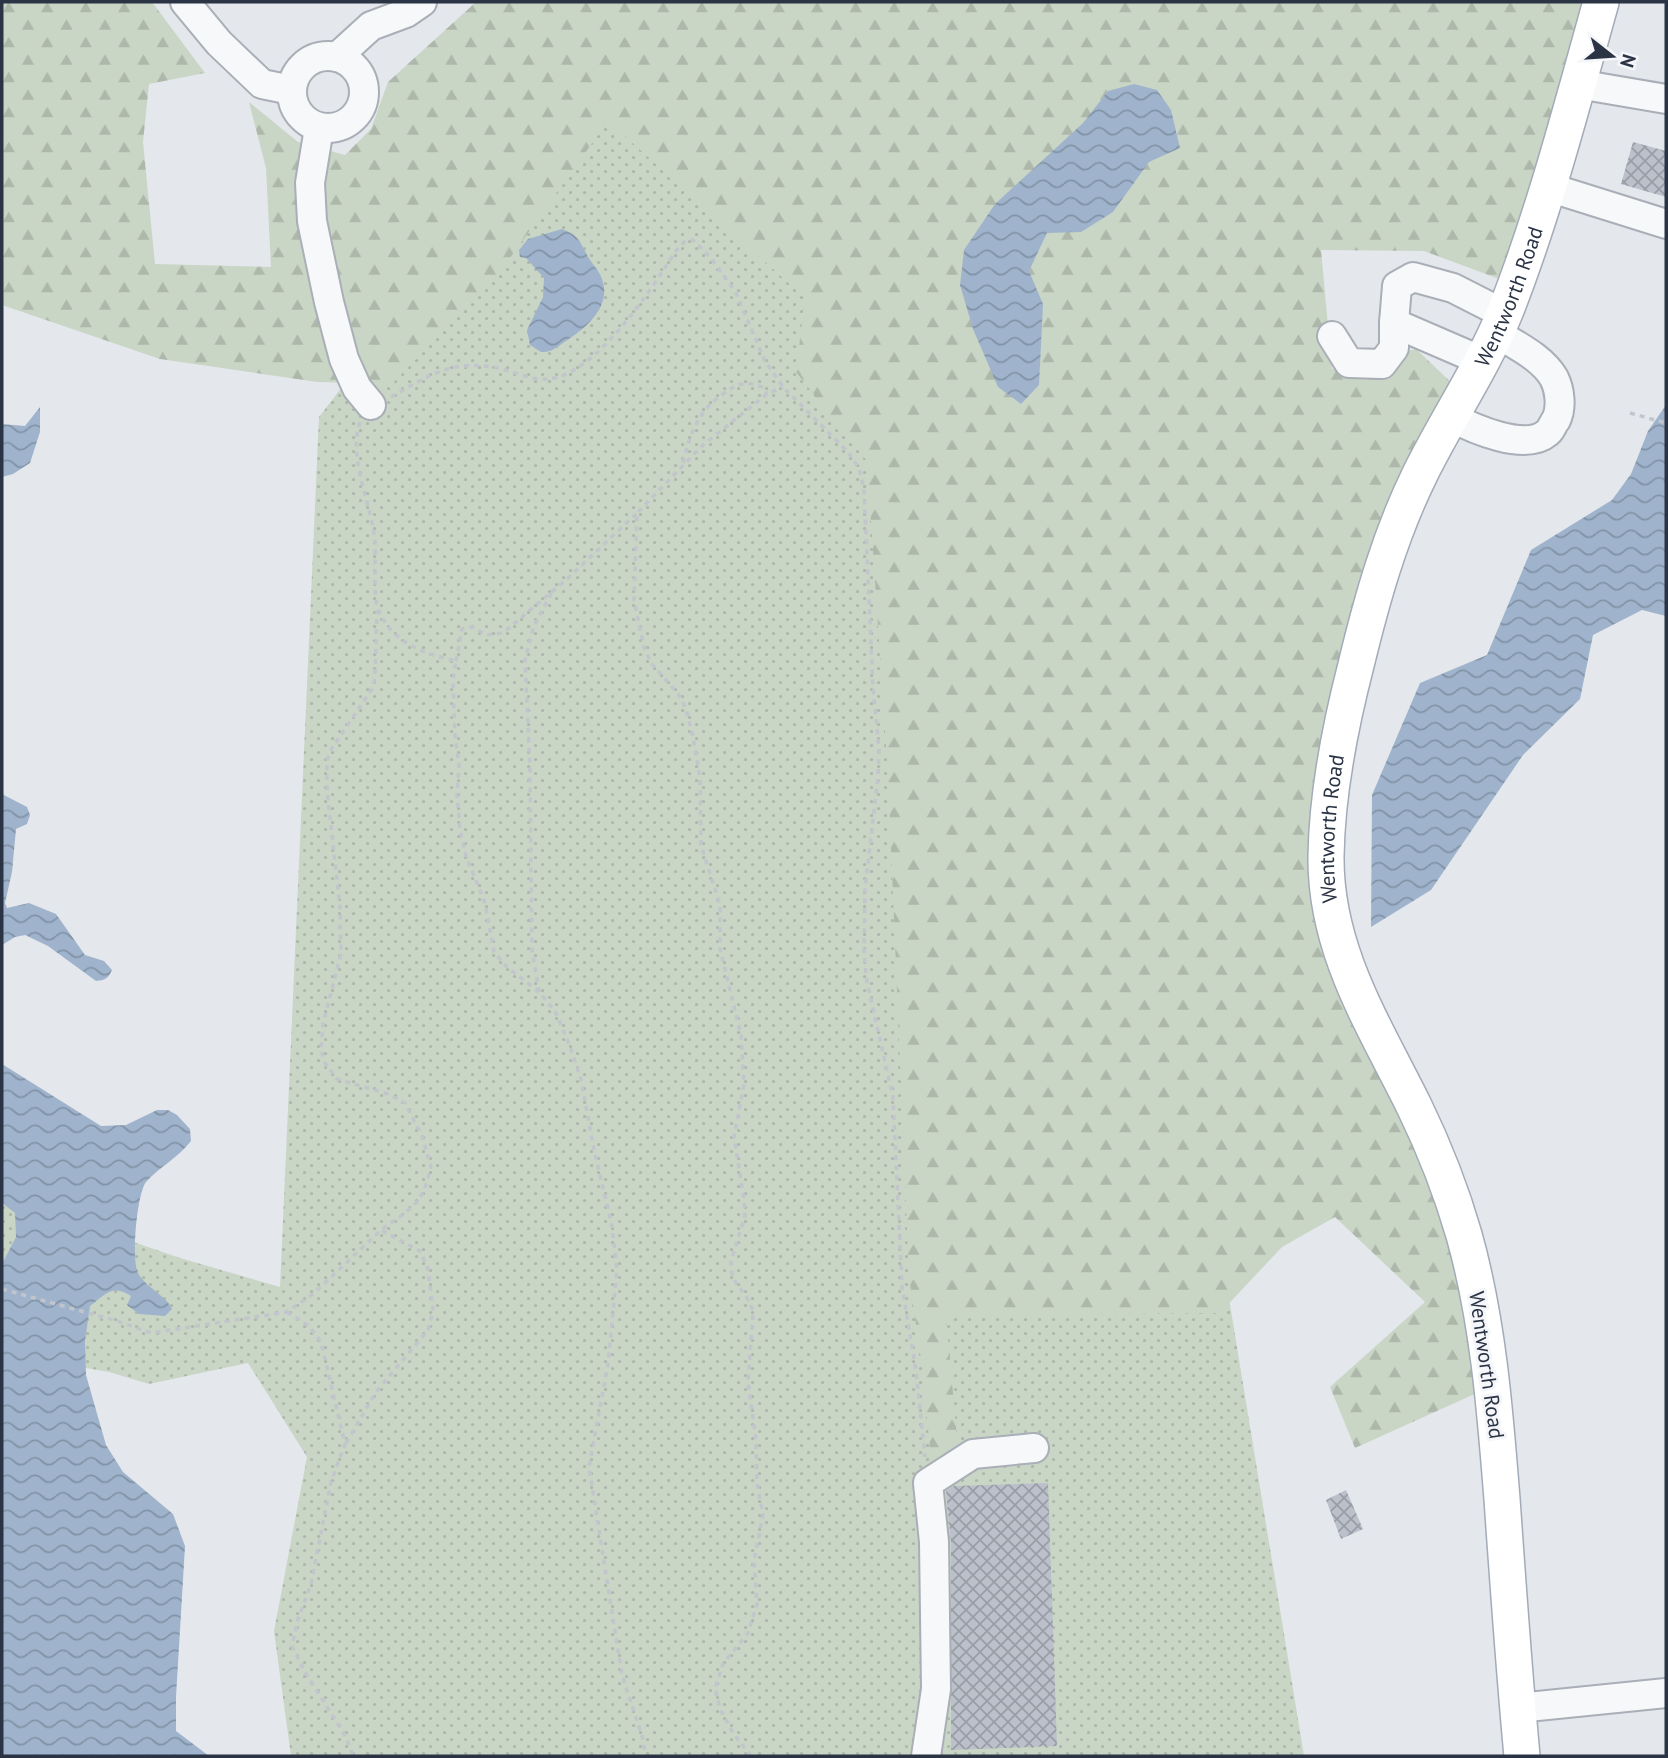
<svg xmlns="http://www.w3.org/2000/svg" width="1668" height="1758" viewBox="0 0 1668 1758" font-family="'PT Sans',sans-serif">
  <defs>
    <pattern id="grass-dots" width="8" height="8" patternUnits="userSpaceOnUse" patternTransform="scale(1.75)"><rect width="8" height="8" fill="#c9d6c5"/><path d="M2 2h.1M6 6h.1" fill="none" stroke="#adb8ab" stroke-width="1.8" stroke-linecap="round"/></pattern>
    <pattern id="forest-firs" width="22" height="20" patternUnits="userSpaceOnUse" patternTransform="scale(1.75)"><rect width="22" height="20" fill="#c9d6c5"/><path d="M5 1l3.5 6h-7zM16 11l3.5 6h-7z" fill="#adb8ab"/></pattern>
    <pattern id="water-waves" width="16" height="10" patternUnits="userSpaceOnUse" patternTransform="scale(1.75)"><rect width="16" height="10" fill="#9fb4cc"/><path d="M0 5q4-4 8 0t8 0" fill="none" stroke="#8293a7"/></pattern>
    <pattern id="building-cross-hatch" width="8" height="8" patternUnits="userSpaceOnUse" patternTransform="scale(1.75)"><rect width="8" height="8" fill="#bbc0ca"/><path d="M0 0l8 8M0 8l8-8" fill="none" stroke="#989da6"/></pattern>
  </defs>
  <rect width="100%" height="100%" fill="#e4e7ec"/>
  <polygon fill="url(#grass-dots)" points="622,80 914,401 1225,1274 1304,1756 291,1756 274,1631 307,1457 248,1363 149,1384 109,1372 69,1365 2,1343 2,1206 17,1202 180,1258 280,1287 319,417 537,134"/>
  <polygon fill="url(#forest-firs)" points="2,2 152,2 205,73 149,84 143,142 155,264 271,267 266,168 249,102 298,142 345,155 371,129 388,82 476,2 1588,2 1502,280 1424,251 1321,250 1332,369 1416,349 1454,385 1315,813 1403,1117 1457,1251 1479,1392 1355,1448 1330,1387 1425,1302 1335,1217 1282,1247 1220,1313 946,1315 959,1460 933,1480 922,1366 909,1277 888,776 867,461 796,372 805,298 608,121 500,272 392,384 317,382 160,359 2,305"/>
  <g fill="url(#water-waves)">
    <polygon points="1134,84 1157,90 1171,110 1180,148 1149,162 1113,212 1081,232 1047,233 1029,271 1043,304 1039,385 1021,404 998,387 973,329 960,285 964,250 995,204 1083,123 1108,91"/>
    <path d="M562 229C578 235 580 241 587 255 592 264 599 270 602 279 612 307 586 328 566 341 558 346 552 353 541 352L530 345 527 330 543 297 544 278 526 258 520 257 519 250 528 239Z"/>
    <polygon points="1666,405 1666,616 1642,610 1593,635 1580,699 1523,755 1431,890 1371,927 1372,795 1420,683 1487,655 1531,550 1612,500 1631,474 1648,431"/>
    <polygon points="40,407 40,432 30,463 13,474 2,477 2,424 25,426"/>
    <path d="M2 794 27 807 30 815 27 824 16 829 12 872 5 903 7 908 29 903 56 914 85 955 104 961 112 970C108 979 105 980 96 981L48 946 25 935 15 937 2 945Z"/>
    <path d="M2 1064 101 1126 126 1125 157 1110H168L177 1115 190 1129 191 1141C178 1158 159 1167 146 1182 137 1193 131 1260 138 1273 146 1288 166 1295 172 1309L165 1316 139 1314 127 1305 131 1296C112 1284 106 1294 90 1306L85 1341 86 1375 106 1445 123 1472 173 1514 185 1546 176 1697V1731L209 1756H2V1264L16 1237 15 1213 2 1203Z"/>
  </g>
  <g fill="url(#building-cross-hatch)">
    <polygon points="1633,142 1666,151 1666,197 1621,184"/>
    <polygon points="1048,1483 1057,1746 951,1750 951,1542 946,1491 954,1486"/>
    <polygon points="1346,1490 1363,1529 1341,1539 1326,1500"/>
  </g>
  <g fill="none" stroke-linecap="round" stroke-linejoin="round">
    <g stroke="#a9aeb7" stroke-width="32">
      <g id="minor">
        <polyline points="185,2 219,43 262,84 291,90"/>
        <circle cx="328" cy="92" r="36"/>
        <polyline points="337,57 371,26 406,13 422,2"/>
        <polyline points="1578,84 1666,99"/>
        <polyline points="319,128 310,183 312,221 329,302 344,359 357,388 371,405"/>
        <polyline points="1548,187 1666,224"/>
        <polyline points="1332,336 1349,363 1382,364 1394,348 1394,323"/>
        <polyline points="1482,361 1394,323 1397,286 1413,277 1453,288 1504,314"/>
        <path d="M1451 417C1472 428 1525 452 1547 433 1551 431 1553 423 1556 420 1562 408 1560 390 1554 378 1542 357 1515 345 1495 332"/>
        <polyline points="1518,1708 1666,1693"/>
        <polyline points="926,1756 936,1689 934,1542 928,1483 973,1454 1034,1448"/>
      </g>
    </g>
    <g stroke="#a3abb8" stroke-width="38">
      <g id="major">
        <path id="s1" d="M1522 1756C1514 1671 1508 1585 1502 1499 1495 1410 1488 1320 1464 1235 1451 1190 1434 1147 1414 1106 1374 1025 1325 950 1326 856 1327 792 1340 727 1356 665 1372 599 1390 535 1420 474 1447 419 1483 367 1506 310 1545 210 1572 105 1601 2"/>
      </g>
    </g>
    <g stroke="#c2c5cb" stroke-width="3.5" stroke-dasharray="5 5" stroke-linecap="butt">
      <path d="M391 397C431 374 454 358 502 369 517 373 534 381 549 379 596 374 652 289 675 252L684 242 693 240 711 258 736 293 765 361 783 387 848 452 859 468 864 489 873 687 879 749 878 777 865 889 864 954 867 982 893 1097 902 1287 916 1370 925 1457"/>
      <polyline points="1630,413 1666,423"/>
      <path d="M360 422C347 460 373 505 375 544 376 559 373 597 378 609 392 643 423 653 456 661L453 681 455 737 459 764 457 794 460 830 466 856 485 903 494 952 507 967 539 992 555 1011 569 1044 581 1079 594 1150 612 1226 617 1270 608 1364 589 1467 622 1675 642 1736 646 1756"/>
      <path d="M683 463C690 434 698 411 723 394 737 384 745 380 762 387L767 394"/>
      <polyline points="456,661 462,629 473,627 486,635 503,633 567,579 637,513"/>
      <polyline points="539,992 532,950 530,767 525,660 534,626 552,592"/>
      <polyline points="2,1289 117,1321 151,1333 287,1312 313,1294 381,1230 405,1213 419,1200 426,1185 431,1167 422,1136 405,1103 388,1094 337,1079 325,1063 321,1050 323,1024 341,954 340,908 327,790 327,760 332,748 372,689 375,677 377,610"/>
      <polyline points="287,1312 309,1326 321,1342 345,1444 331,1482 311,1584 298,1619 292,1646 305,1672 346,1737 353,1756"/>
      <polyline points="346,1443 376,1392 428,1330 433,1311 428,1269 420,1251 381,1230"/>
      <polyline points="751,1756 733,1733 720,1709 715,1688 723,1664 748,1633 757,1604 754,1561 763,1515 757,1483 756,1440 748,1382 753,1313 750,1302 736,1283 732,1273 731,1261 745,1216 744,1199 734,1137 744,1084 741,1035 720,949 720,905 701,845 700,778 693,737 686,709 679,695 651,663 644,647 634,600 637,513 703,445 767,394 783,387"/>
    </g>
    <use href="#minor" stroke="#f7f8fa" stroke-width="28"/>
    <use href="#major" stroke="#fff" stroke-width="35"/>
  </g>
  <g text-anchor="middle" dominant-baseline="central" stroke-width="6" stroke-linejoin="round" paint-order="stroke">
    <g font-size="21" fill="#2b3445" stroke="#f4f6f9">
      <text stroke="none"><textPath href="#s1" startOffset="1526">Wentworth Road</textPath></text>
      <text stroke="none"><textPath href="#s1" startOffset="959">Wentworth Road</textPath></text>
      <text transform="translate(1487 1365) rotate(82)">Wentworth Road</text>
    </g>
  </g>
  <rect width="1668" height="1758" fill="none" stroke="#2b3445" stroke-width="7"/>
  <g transform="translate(1612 56) rotate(107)" stroke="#f4f6f9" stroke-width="5" paint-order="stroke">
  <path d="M0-5L12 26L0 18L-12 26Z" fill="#2b3445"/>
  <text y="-10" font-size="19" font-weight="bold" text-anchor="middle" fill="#2b3445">N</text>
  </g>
</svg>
